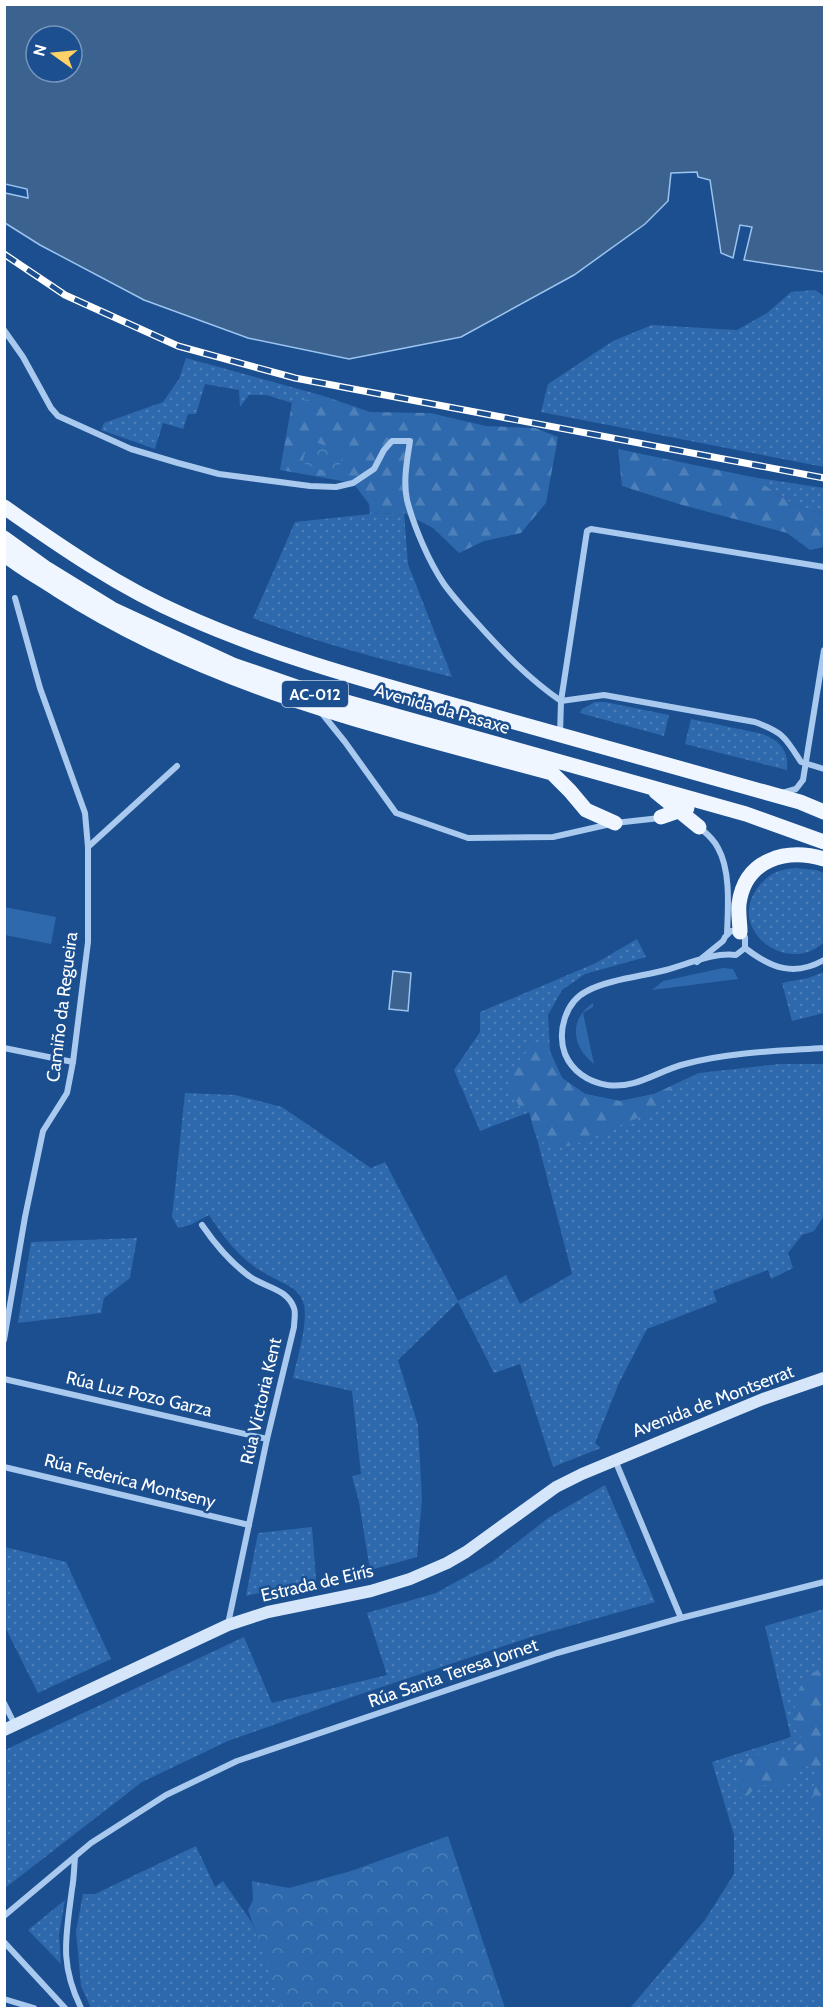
<svg xmlns="http://www.w3.org/2000/svg" width="829" height="2013" viewBox="0 0 829 2013" font-family="Cabin,sans-serif">
  <defs>
    <pattern id="grass-dots" width="8" height="8" patternUnits="userSpaceOnUse" patternTransform="scale(1.5)"><rect width="8" height="8" fill="#2e69ad"/><path d="M2 2h.1M6 6h.1" fill="none" stroke="#4d80b9" stroke-width="1.8" stroke-linecap="round"/></pattern>
    <pattern id="forest-firs" width="22" height="20" patternUnits="userSpaceOnUse" patternTransform="scale(1.5)"><rect width="22" height="20" fill="#2e69ad"/><path d="M5 1l3.5 6h-7zM16 11l3.5 6h-7z" fill="#4d80b9"/></pattern>
    <pattern id="park-crowns" width="20" height="18" patternUnits="userSpaceOnUse" patternTransform="scale(1.5)"><rect width="20" height="18" fill="#2e69ad"/><path d="M2 6a3 3 0 1 1 6 0M12 15a3 3 0 1 1 6 0" fill="none" stroke="#4d80b9"/></pattern>
  </defs>
  <rect width="100%" height="100%" fill="#1b4f8f"/>
  <g fill="url(#grass-dots)">
    <polygon points="815,290 824,296 824,467 541,412 548,384 613,341 652,325 737,330 767,313 791,292"/>
    <polygon points="186,358 324,396 292,403 267,395 249,395 240,407 239,390 205,384 196,414 188,414 183,429 163,423 155,449 101,430 104,423 163,402 179,379"/>
    <polygon points="752,477 824,488 824,514 796,506"/>
    <path d="M404 513 408 564 452 677C385 660 318 643 253 618L295 522 370 514Z"/>
    <polygon points="595,702 605,702 669,715 664,736 580,713 582,709"/>
    <path d="M691 719 763 734C780 741 789 751 787 770L685 744Z"/>
    <path d="M795 868 816 870 824 873V942C788 977 724 929 759 886 769 873 780 869 795 868Z"/>
    <path d="M637 939 646 957 585 974 562 990 548 1015 550 1051 562 1078 585 1094 620 1101 654 1094 699 1073 779 1064H824V1216L814 1231 802 1235 788 1253 793 1268 771 1279 768 1270 713 1291 717 1302 647 1329 619 1383 595 1443 601 1448 553 1467 520 1364 494 1373 458 1302 398 1360 418 1425 422 1499 417 1557 370 1570 359 1502 352 1476 361 1474 352 1391 293 1378C297 1358 308 1325 304 1305 300 1287 283 1284 270 1276 242 1262 226 1241 209 1215L190 1225 178 1228 172 1217 185 1093 235 1095 282 1107 371 1168 385 1162 458 1301 506 1275 520 1304 572 1274 530 1112 480 1131 454 1070 480 1032V1012L596 963Z"/>
    <polygon points="824,972 824,1013 792,1021 782,983 808,978"/>
    <polygon points="137,1238 130,1278 104,1298 101,1313 18,1323 31,1242"/>
    <polygon points="605,1485 655,1602 534,1636 358,1695 228,1741 142,1782 5,1888 5,1750 244,1637 272,1703 387,1675 367,1613 436,1593 492,1562 548,1518"/>
    <polygon points="312,1527 316,1580 246,1596 258,1533"/>
    <polygon points="5,1547 66,1562 111,1659 38,1693 5,1627"/>
    <polygon points="824,1609 824,2008 630,2008 705,1920 734,1874 734,1835 712,1762 791,1737 765,1626"/>
    <polygon points="196,1846 215,1887 223,1881 252,1923 286,2008 91,2008 81,1986 76,1931 83,1894 95,1894"/>
    <polygon points="65,1900 59,1935 61,1964 28,1930"/>
  </g>
  <g fill="url(#forest-firs)">
    <polygon points="324,396 370,412 430,413 486,426 535,428 558,437 546,503 521,533 484,541 459,553 433,528 404,513 370,514 369,504 353,483 280,470 292,403"/>
    <polygon points="618,449 752,477 796,506 824,514 824,547 810,550 787,533 682,505 622,486"/>
    <polygon points="543,1040 562,1078 585,1094 620,1101 654,1094 699,1073 649,1113 579,1143 564,1147 551,1146 535,1134 529,1112 520,1107 507,1086 520,1060 533,1043"/>
    <path d="M821 1669 824 1671V1819H817L813 1799 815 1771 810 1766C794 1768 788 1778 779 1791 757 1781 761 1784 745 1798L740 1797 738 1788 739 1765C754 1755 766 1749 785 1754L801 1743C801 1731 796 1721 795 1710 795 1692 804 1674 821 1669Z"/>
  </g>
  <g fill="url(#park-crowns)">
    <polygon points="309,440 344,452 336,475 302,463"/>
    <polygon points="448,1836 505,2008 282,2008 248,1910 253,1900 252,1881 289,1888 351,1871"/>
  </g>
  <g fill="#2e69ad">
    <polygon points="4,907 56,917 51,944 5,935"/>
    <polygon points="723,968 733,969 738,979 652,990 663,981"/>
    <path d="M593 1003V1007L583 1013 594 1064C572 1047 568 1020 593 1003Z"/>
  </g>
  <g fill="#3c6290" stroke="#9cc4f0" stroke-width="1.5" fill-rule="evenodd">
    <path d="M5 4 824 5V272L744 260 752 227 740 225 733 258 721 253 710 180 698 177 697 172 671 173 668 201 645 224 574 275 461 337 349 359 248 338 144 300 40 245 5 223V193L28 198 27 189 5 184ZM36 36H72V72H36Z"/>
    <polygon points="393,971 411,973 408,1011 389,1009"/>
  </g>
  <g fill="none" stroke-linecap="round" stroke-linejoin="round">
    <g stroke="#a9c9ee" stroke-width="6">
      <path d="M4 330 23 357 51 408 58 416 131 449 178 463 219 474 310 486 336 487 353 483 374 469 384 450 392 441H410C407 460 403 481 407 500 414 527 429 562 444 584 454 598 466 611 477 623 503 652 529 679 561 701L604 695 755 722C784 733 785 737 801 762L824 769"/>
      <polyline points="320,711 345,742 396,813 468,838 553,837 615,823 660,818"/>
      <polyline points="560,735 561,701 587,531 591,529 824,567"/>
      <polyline points="782,793 796,789 803,780 824,650"/>
      <path d="M699 827C706 833 714 839 718 848 731 871 728 908 727 934"/>
      <polyline points="88,847 177,766"/>
      <path d="M745 948C771 968 794 977 824 960"/>
      <path d="M697 962 723 941 725 937 731 931 740 932 745 937V948L736 955C714 952 688 964 666 970 643 976 607 980 587 991 565 1002 557 1032 565 1054 572 1071 588 1082 607 1085 637 1089 657 1071 685 1064 730 1052 778 1051 824 1048"/>
      <polyline points="4,1048 73,1062"/>
      <path d="M202 1225C215 1244 230 1262 249 1276 263 1287 287 1288 294 1308 296 1313 294 1321 294 1327L267 1439 228 1624"/>
      <polyline points="4,1340 25,1217 43,1131 67,1093 73,1062 88,942 88,847 85,813 40,688 15,598"/>
      <polyline points="4,1379 267,1439"/>
      <polyline points="615,1460 681,1618"/>
      <polyline points="4,1467 249,1525"/>
      <polyline points="4,1703 15,1725"/>
      <path d="M75 1857C74 1868 74 1879 72 1889 66 1937 59 1963 81 2008"/>
      <polyline points="4,1916 91,1843 166,1795 237,1761 557,1653 681,1618 824,1582"/>
      <polyline points="4,1942 65,2008"/>
      <polyline points="4,1999 34,2008"/>
    </g>
    <polyline stroke="#d6e6fa" stroke-width="12" points="4,1730 228,1625 268,1612 371,1591 410,1579 447,1563 466,1552 556,1487 582,1474 763,1399 824,1378"/>
    <g stroke="#f0f6ff" stroke-width="15">
      <path d="M4 507C61 547 119 587 183 615 274 656 372 682 468 709 578 740 689 771 800 802L824 812"/>
      <polyline points="4,538 47,569 112,609 233,665 314,693 746,814 824,842"/>
      <path d="M4 554C21 568 40 578 58 590 211 688 378 726 552 773L570 791 586 810 615 823"/>
      <polyline points="656,792 699,827"/>
      <polyline points="661,817 687,808"/>
      <path d="M740 932C740 923 738 913 739 904 745 859 786 848 824 859"/>
    </g>
    <g stroke="#fff" stroke-width="7">
      <polyline id="rail" points="4,254 65,295 178,346 295,378 824,478"/>
    </g>
    <use href="#rail" stroke="#1b4f8f" stroke-width="4.5" stroke-dasharray="14" stroke-linecap="butt"/>
  </g>
  <g text-anchor="middle" dominant-baseline="central" stroke-width="5" stroke-linejoin="round" paint-order="stroke">
    <rect fill="#1b4f8f" stroke="#bbcadd" stroke-width="1.5" x="282" y="681" width="66" height="26" rx="4.5"/>
    <g font-size="16" font-weight="bold" fill="#fff">
      <text x="315" y="694">AC-012</text>
    </g>
    <g font-size="18" fill="#fff" stroke="#1b4f8f">
      <text transform="translate(442 709) rotate(16)">Avenida da Pasaxe</text>
      <text transform="translate(62 1007) rotate(-83)">Camiño da Regueira</text>
      <text transform="translate(139 1394) rotate(13)">Rúa Luz Pozo Garza</text>
      <text transform="translate(261 1401) rotate(-77)">Rúa Victoria Kent</text>
      <text transform="translate(713 1401) rotate(-21)">Avenida de Montserrat</text>
      <text transform="translate(130 1481) rotate(14)">Rúa Federica Montseny</text>
      <text transform="translate(317 1583) rotate(-13)">Estrada de Eirís</text>
      <text transform="translate(453 1673) rotate(-19)">Rúa Santa Teresa Jornet</text>
    </g>
  </g>
  <rect width="829" height="2013" fill="none" stroke="#ffffff" stroke-width="12"/>
  <g transform="translate(54 54) rotate(285)"><circle r="28" fill="#1b4f8f" stroke="#7695bc" stroke-width="1.5"/>
  <path d="M0-4.5L10 22L0 15L-10 22Z" fill="#ffd166"/>
  <text y="-9" font-size="16" font-weight="bold" text-anchor="middle" fill="#ffffff">N</text>
  </g>
</svg>
